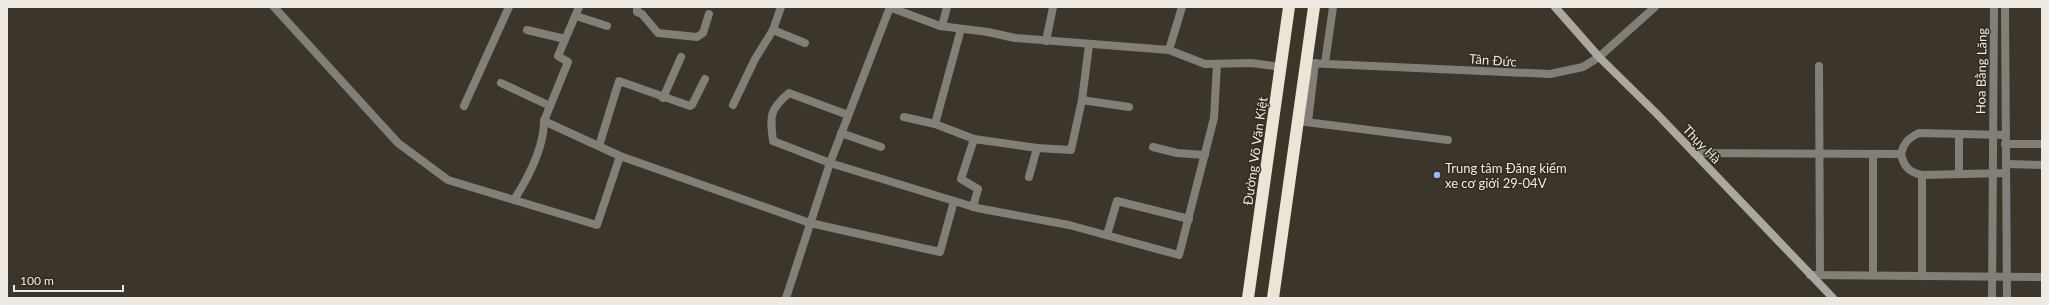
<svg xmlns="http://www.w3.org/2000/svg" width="2049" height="305" viewBox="0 0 2049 305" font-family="Lato,sans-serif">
  <rect width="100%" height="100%" fill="#3b352a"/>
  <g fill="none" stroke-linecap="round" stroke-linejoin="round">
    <g stroke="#827f79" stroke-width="8">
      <polyline points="274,7 398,143 448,180 597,225 620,156"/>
      <polyline points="579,7 558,56 568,62 544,121 620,156 810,223 940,252 954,201"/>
      <polyline points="637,7 637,12 642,14 658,33 697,37 703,33 709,14"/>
      <polyline points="889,7 940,26 988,32 1015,38 1169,50 1205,64 1251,63 1281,67"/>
      <polyline points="2005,7 2007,298"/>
      <polyline points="576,16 607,26"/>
      <polyline points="942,26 947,7"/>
      <polyline points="527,30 565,39"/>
      <polyline points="773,30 805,43"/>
      <polyline points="1046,41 1053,7"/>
      <polyline points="1169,50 1182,7"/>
      <polyline points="1306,63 1550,74 1583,67 1599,57 1655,7"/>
      <polyline points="1325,63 1333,7"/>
      <polyline points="1819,66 1820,275"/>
      <polyline points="501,83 550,106"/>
      <polyline points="663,98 681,57"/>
      <polyline points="1082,100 1129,107"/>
      <polyline points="733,105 755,59 773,30 781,7"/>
      <polyline points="464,106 509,7"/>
      <path d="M848 115 789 93C769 110 770 116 773 141L830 163 977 208 1069 225 1179 255 1214 118 1217 64"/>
      <polyline points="904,117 935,124 974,139 1037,148 1071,150 1082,100 1089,45"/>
      <polyline points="1298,121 1448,140"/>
      <polyline points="1308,122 1315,63"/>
      <polyline points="935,124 961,29"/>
      <polyline points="841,133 881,147"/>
      <polyline points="1959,134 1959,174"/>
      <polyline points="2005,144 2042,144"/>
      <polyline points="599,146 619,81 690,106 692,105 705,79"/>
      <polyline points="1153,147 1177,153 1205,155"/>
      <path d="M1694 153 1901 154C1904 142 1909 138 1919 133L2005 135"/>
      <path d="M1901 154C1904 167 1909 172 1922 175L2006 173"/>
      <polyline points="2006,164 2042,165"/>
      <polyline points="1922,175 1922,275"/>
      <polyline points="1029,177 1037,148"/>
      <path d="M514 200C528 178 544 149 544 121"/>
      <polyline points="973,207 978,189 961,179 974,139"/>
      <polyline points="1107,235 1117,201 1189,219"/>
      <polyline points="1810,275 2042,277"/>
      <polyline points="1873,275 1873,154"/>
      <polyline points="786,298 830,163 890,7"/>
      <polyline points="1992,298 1994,7"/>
    </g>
    <polyline stroke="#ada89f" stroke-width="8" points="1555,7 1599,57 1657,114 1833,298"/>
    <g stroke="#ece4d6" stroke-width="12">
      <polyline points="1248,298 1289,7"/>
      <polyline points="1273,298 1314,7"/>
    </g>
  </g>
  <circle fill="#98b6fd" stroke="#312b20" stroke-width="1.5" cx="1437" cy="175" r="4"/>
  <g text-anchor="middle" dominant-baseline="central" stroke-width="3" stroke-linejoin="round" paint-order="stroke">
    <g font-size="13" fill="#eeeae3" stroke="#312b20">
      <text transform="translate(1493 60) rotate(4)">Tân Đức</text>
      <text transform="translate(1981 71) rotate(-89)">Hoa Bằng Lăng</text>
      <text transform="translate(1702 144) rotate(46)">Thụy Hà</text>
      <text transform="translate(1255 151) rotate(-82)">Đường Võ Văn Kiệt</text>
    </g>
    <g font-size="13" fill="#eeeae3" stroke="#312b20" text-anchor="start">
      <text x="1445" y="168">Trung tâm Đăng kiểm<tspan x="1445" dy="15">xe cơ giới 29-04V</tspan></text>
    </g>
  </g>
  <rect width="2049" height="305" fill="none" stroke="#eeeae3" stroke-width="16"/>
  <path d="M14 285v6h109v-6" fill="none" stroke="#eeeae3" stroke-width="2"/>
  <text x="20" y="285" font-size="12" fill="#eeeae3" stroke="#312b20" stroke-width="3" paint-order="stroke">100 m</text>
</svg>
